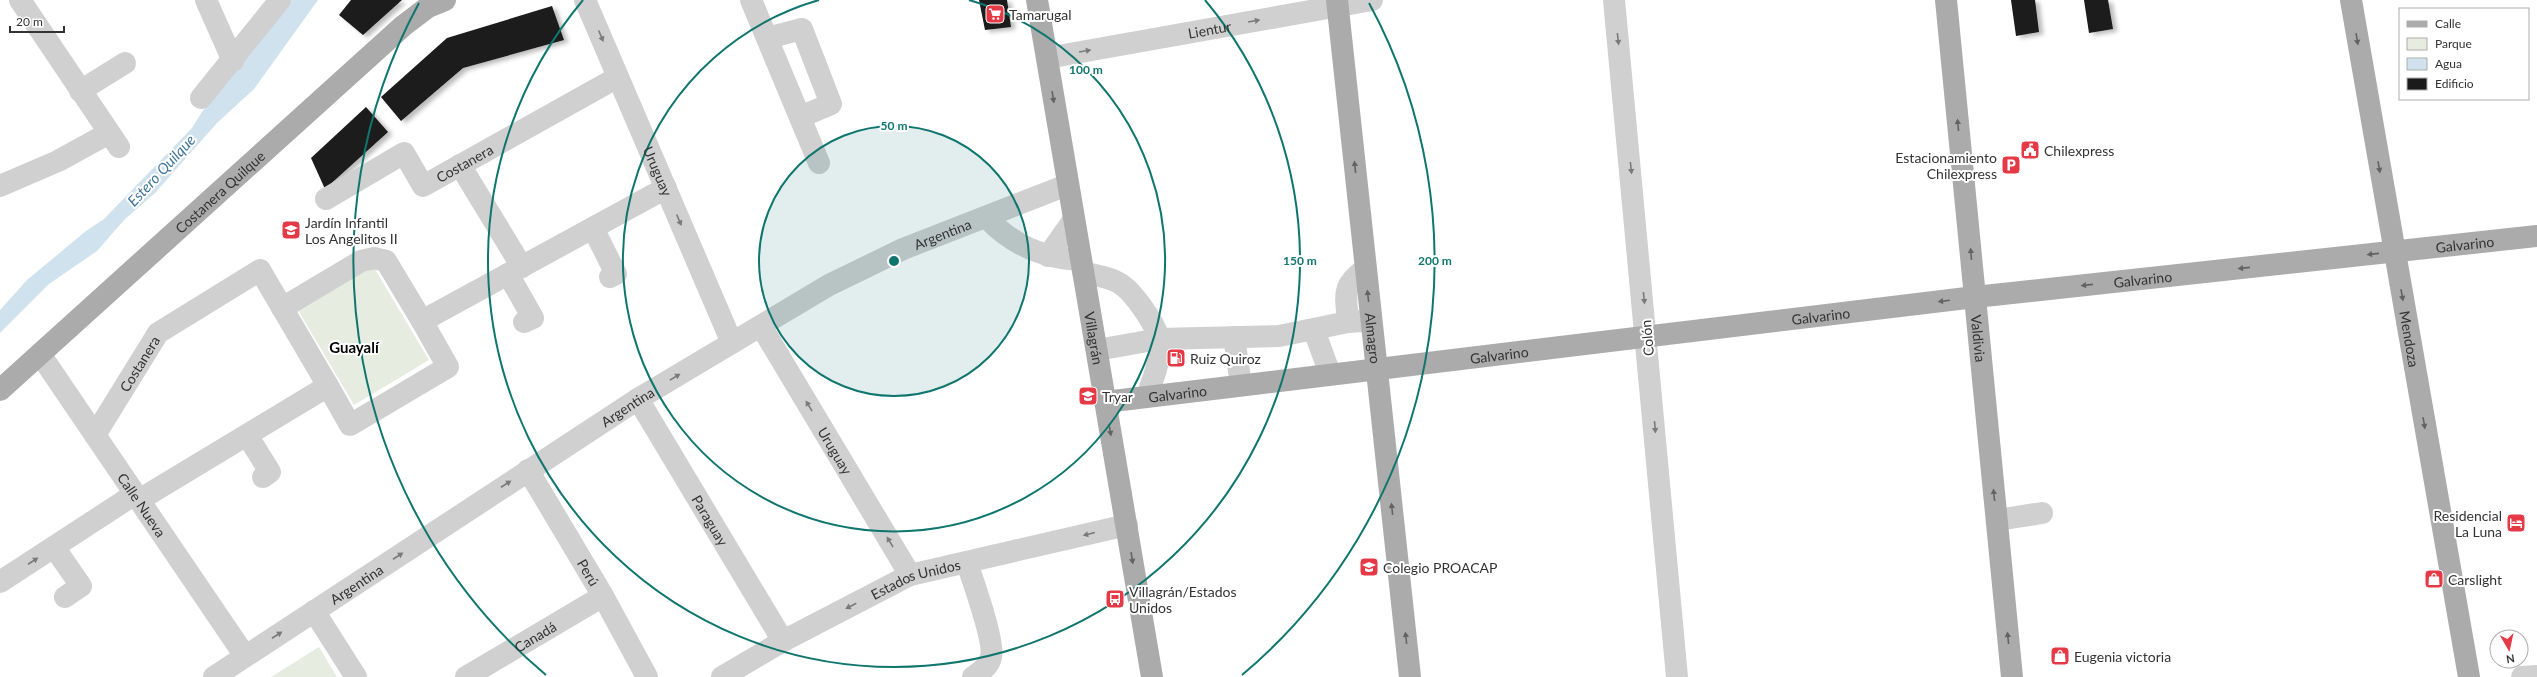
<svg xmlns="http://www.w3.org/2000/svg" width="2537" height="677" viewBox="0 0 2537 677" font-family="Lato,sans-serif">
  <defs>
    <filter id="shadow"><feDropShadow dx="4.5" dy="2.5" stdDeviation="2" flood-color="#0004"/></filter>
  </defs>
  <rect width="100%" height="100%" fill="#fff"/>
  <g fill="#e6ecdf">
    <polygon points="373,266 429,360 354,405 298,310"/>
    <polygon points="319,647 337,677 271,677"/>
  </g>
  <polygon fill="#cfe2ee" points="291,0 318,0 254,89 217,123 155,193 125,219 97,251 49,284 0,333 0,310 27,280 86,231 104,219 192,128 202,112"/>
  <g fill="#1a1a1a" filter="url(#shadow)">
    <polygon points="351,0 402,0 363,35 339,15"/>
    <polygon points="979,0 1007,0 1011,27 985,30"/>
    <polygon points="2011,0 2035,0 2039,32 2016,36"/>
    <polygon points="2084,0 2108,0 2113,29 2089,33"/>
    <polygon points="552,6 564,40 463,68 401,121 381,97 447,38"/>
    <polygon points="366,107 388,132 325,189 311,158"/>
  </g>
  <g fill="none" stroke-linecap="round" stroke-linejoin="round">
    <g stroke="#d0d0d0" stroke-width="22">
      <polyline points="20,0 119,147"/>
      <polyline points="206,0 233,61"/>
      <path id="s1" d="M585 0 732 343"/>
      <polyline points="751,0 819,163"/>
      <polyline points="1614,0 1677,677"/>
      <polyline points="767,38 802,29 831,104 800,117"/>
      <path id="s2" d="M1047 58 1372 0"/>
      <polyline points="80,91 125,63"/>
      <polyline points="201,98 280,0"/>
      <polyline points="460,165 522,267"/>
      <polyline points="0,186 58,161 109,133"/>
      <path id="s3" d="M326 199 404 153 423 186 618 77"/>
      <path d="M986 217C1012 245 1042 258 1080 260"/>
      <polyline points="593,228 616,274 610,277"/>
      <polyline points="1048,256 1074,219"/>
      <path d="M1083 272C1093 275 1105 276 1115 281 1131 287 1155 323 1159 339 1162 358 1153 379 1147 396"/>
      <polyline points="508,274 533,318 524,322"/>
      <polyline points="282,308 361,261 374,258 386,261 422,321"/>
      <path d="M1363 321 1348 322C1346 295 1341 286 1365 269"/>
      <path id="s4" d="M761 326 910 575"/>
      <polyline points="1314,330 1330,374"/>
      <polyline points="1234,337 1241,385"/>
      <polyline points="1097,350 1159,339 1279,336 1348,322"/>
      <path id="s5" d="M40 354 245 656"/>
      <path id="s6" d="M638 399 783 641"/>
      <path id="s7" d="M95 435 158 333 260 270 328 386"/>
      <polyline points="247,435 270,472 263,477"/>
      <path id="s8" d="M528 470 603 596 647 677"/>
      <polyline points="139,500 328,386 350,425 448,367 422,321 666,188"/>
      <polyline points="1997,520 2042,513"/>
      <polyline points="54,547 81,586 65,597"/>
      <path d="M967 563C973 581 995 642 991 657 989 667 980 672 973 677"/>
      <polyline points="0,582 135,494"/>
      <polyline points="314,611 356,677"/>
      <path id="s9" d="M214 677 638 399 829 285 903 249 1067 185"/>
      <path id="s10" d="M466 677 603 596"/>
      <path id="s11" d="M722 677 783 641 910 575 1127 525"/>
      <polyline points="2522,677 2537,676"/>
    </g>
    <g stroke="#ababab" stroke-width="22">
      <path id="s12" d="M1037 0 1152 677"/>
      <path id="s13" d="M1337 0 1410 677"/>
      <path id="s14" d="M1946 0 2012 677"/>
      <path id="s15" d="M2351 0 2469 677"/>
      <path id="s16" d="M0 390 403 26 428 7 445 0"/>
      <path id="s17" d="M1105 402 1975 297 2537 236"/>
    </g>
  </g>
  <defs><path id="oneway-solid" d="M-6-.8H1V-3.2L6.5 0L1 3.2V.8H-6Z"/></defs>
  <g fill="#7a7a7a">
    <use href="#oneway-solid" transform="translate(1254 21) rotate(-10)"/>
    <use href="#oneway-solid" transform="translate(601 36) rotate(67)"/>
    <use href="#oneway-solid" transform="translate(1618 39) rotate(84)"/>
    <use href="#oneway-solid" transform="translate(1085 51) rotate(-10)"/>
    <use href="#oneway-solid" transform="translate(1631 168) rotate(84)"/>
    <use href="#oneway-solid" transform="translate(679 220) rotate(67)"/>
    <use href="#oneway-solid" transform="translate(1644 298) rotate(84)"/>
    <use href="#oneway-solid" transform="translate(675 377) rotate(-31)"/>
    <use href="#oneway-solid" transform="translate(809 406) rotate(-121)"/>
    <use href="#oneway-solid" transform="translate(1655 427) rotate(85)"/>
    <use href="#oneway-solid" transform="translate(506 484) rotate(-33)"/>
    <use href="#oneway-solid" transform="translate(1089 534) rotate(166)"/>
    <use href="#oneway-solid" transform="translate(890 542) rotate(-121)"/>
    <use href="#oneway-solid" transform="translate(398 556) rotate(-33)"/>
    <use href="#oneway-solid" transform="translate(33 561) rotate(-33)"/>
    <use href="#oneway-solid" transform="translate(851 606) rotate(153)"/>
    <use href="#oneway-solid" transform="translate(277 635) rotate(-33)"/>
  </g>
  <g fill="#636363">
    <use href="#oneway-solid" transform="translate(2357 39) rotate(81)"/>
    <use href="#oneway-solid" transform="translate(1053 97) rotate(81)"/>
    <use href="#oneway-solid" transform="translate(1958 125) rotate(-95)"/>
    <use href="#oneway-solid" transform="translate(1355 167) rotate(-96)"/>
    <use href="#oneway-solid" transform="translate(2379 167) rotate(80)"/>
    <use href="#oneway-solid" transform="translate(1971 254) rotate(-95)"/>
    <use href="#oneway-solid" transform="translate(2373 254) rotate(174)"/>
    <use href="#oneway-solid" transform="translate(2244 268) rotate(174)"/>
    <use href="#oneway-solid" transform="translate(2087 285) rotate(174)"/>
    <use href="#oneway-solid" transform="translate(2402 295) rotate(80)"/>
    <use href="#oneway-solid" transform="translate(1368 296) rotate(-96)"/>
    <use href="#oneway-solid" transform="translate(1944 301) rotate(173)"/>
    <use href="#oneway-solid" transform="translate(2424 423) rotate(80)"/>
    <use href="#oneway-solid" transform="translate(1110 430) rotate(80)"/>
    <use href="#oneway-solid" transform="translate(1994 495) rotate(-96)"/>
    <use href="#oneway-solid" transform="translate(1392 509) rotate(-96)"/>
    <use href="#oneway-solid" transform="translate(1132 558) rotate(81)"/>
    <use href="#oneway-solid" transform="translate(1406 638) rotate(-96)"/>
    <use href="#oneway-solid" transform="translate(2008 638) rotate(-96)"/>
  </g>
  <circle cx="894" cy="261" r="135" fill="#0f766e" fill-opacity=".12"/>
  <g fill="none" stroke="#0f766e" stroke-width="2">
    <circle cx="894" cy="261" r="135"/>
    <path d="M969 0A271 271 0 1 1 819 0"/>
    <path d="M1205 0A406 406 0 1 1 583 0"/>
    <path d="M546 675A541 541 0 0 1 419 3M1369 3A541 541 0 0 1 1242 675"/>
  </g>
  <defs>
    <g id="supermarket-square" transform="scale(1)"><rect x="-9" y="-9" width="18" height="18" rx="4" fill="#e63946" stroke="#fff"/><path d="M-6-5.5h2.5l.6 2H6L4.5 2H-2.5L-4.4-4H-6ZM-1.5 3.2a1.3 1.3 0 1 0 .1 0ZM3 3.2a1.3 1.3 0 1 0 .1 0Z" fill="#fff"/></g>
    <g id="civic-square" transform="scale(1)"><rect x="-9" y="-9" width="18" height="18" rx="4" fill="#e63946" stroke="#fff"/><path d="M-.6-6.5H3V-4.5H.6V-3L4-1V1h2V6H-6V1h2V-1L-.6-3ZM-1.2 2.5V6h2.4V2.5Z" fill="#fff"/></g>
    <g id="parking-square" transform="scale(1)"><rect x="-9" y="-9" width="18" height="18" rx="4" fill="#e63946" stroke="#fff"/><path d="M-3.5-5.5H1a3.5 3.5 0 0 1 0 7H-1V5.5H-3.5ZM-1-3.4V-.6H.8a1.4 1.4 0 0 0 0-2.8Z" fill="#fff"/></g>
    <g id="school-square" transform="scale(1)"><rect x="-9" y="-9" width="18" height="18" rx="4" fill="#e63946" stroke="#fff"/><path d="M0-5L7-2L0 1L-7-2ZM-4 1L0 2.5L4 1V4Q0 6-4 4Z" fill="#fff"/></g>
    <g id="fuel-square" transform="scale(1)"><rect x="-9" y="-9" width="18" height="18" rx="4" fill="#e63946" stroke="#fff"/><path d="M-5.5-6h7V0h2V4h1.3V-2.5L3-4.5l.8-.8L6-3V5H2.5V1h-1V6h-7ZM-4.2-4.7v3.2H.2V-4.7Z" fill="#fff"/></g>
    <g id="hotel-square" transform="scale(1)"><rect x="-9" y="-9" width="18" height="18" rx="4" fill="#e63946" stroke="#fff"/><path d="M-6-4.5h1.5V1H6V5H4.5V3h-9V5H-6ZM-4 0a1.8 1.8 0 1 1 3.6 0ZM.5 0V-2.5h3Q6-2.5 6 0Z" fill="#fff"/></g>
    <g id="shop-square" transform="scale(1)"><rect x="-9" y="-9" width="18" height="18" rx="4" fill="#e63946" stroke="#fff"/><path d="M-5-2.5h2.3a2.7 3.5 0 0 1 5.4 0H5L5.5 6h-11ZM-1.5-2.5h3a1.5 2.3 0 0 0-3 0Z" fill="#fff"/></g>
    <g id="bus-square" transform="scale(1)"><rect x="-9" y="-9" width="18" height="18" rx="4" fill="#e63946" stroke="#fff"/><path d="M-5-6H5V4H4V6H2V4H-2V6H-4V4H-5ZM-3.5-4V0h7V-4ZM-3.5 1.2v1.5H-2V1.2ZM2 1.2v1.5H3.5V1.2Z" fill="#fff"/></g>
  </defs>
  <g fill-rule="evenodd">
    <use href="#supermarket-square" x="995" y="14"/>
    <use href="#civic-square" x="2030" y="150"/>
    <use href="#parking-square" x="2011" y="165"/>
    <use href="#school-square" x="291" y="230"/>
    <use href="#fuel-square" x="1176" y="358"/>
    <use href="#school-square" x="1088" y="396"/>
    <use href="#hotel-square" x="2516" y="523"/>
    <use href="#school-square" x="1369" y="567"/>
    <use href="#shop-square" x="2434" y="579"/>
    <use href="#bus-square" x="1115" y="599"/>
    <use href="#shop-square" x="2060" y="656"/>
  </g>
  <g text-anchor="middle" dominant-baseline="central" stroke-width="4" stroke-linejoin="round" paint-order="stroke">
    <g font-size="14" fill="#333" stroke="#fff" text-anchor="start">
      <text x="1009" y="14">Tamarugal</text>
      <text x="2044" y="150">Chilexpress</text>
      <text x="1997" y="157" text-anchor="end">Estacionamiento<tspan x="1997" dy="16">Chilexpress</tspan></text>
      <text x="305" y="222">Jardín Infantil<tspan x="305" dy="16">Los Angelitos II</tspan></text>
      <text x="1190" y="358">Ruiz Quiroz</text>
      <text x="1102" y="396">Tryar</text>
      <text x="2502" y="515" text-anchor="end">Residencial<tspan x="2502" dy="16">La Luna</tspan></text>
      <text x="1383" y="567">Colegio PROACAP</text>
      <text x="2448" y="579">Carslight</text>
      <text x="1129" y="591">Villagrán/Estados<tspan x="1129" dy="16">Unidos</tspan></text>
      <text x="2074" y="656">Eugenia victoria</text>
    </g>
    <g font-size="14" fill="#333" stroke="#fff">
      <text stroke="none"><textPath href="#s2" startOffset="165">Lientur</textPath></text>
      <text stroke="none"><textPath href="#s3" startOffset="176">Costanera</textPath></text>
      <text stroke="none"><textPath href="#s1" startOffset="186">Uruguay</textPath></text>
      <text stroke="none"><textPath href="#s16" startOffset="296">Costanera Quilque</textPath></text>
      <text stroke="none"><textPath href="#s9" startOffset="854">Argentina</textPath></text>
      <text stroke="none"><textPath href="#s17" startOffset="1369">Galvarino</textPath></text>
      <text stroke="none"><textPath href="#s17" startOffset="1045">Galvarino</textPath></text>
      <text stroke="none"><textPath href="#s17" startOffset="721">Galvarino</textPath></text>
      <text transform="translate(1647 338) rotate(-95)">Colón</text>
      <text stroke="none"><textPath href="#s12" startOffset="343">Villagrán</textPath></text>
      <text stroke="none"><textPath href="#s13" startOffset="340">Almagro</textPath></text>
      <text stroke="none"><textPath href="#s14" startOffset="340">Valdivia</textPath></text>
      <text stroke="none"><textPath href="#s15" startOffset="344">Mendoza</textPath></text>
      <text stroke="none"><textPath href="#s17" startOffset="397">Galvarino</textPath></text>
      <text stroke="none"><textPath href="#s7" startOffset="84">Costanera</textPath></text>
      <text stroke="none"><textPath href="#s17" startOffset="73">Galvarino</textPath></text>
      <text stroke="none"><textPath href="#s9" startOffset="494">Argentina</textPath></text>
      <text stroke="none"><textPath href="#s4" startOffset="145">Uruguay</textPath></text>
      <text stroke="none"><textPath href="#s5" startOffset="182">Calle Nueva</textPath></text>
      <text stroke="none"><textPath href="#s6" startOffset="141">Paraguay</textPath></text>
      <text stroke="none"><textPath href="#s8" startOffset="119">Perú</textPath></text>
      <text stroke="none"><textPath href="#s11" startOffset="218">Estados Unidos</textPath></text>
      <text stroke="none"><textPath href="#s9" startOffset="170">Argentina</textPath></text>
      <text stroke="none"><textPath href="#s10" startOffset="80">Canadá</textPath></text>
    </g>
    <g font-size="15" font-style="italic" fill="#3f7597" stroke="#fff">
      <text transform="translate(161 170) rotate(-47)">Estero Quilque</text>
    </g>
    <g font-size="15" font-weight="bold" fill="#000" stroke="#fff">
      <text x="354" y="347">Guayalí</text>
    </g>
  </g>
  <circle cx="894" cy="261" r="6" fill="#0f766e" stroke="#fff" stroke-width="2"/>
  <g font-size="12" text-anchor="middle" font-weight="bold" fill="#0f766e" stroke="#fff" stroke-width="4" stroke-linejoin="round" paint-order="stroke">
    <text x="1086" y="74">100 m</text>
    <text x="894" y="130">50 m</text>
    <text x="1300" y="265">150 m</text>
    <text x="1435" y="265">200 m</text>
  </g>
  <rect x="2399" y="8" width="130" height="92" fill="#ffffff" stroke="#adadad"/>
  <rect x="2407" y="21" width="20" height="6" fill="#ababab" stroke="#adadad"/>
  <text x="2435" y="28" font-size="12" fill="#333333">Calle</text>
  <rect x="2407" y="38" width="20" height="12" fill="#e6ecdf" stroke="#adadad"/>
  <text x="2435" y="48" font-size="12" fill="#333333">Parque</text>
  <rect x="2407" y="58" width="20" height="12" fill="#cfe2ee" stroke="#adadad"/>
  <text x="2435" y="68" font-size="12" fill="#333333">Agua</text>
  <rect x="2407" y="78" width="20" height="12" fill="#1a1a1a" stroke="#adadad"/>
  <text x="2435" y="88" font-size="12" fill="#333333">Edificio</text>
  <g transform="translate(2509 649) rotate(171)"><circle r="19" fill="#ffffff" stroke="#adadad"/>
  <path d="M0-3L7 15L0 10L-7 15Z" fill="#e63946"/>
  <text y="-6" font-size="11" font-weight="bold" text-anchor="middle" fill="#333333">N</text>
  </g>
  <path d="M10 26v6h54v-6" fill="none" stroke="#333333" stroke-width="2"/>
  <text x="16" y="26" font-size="12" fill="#333333" stroke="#ffffff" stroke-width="3" paint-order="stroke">20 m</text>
</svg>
